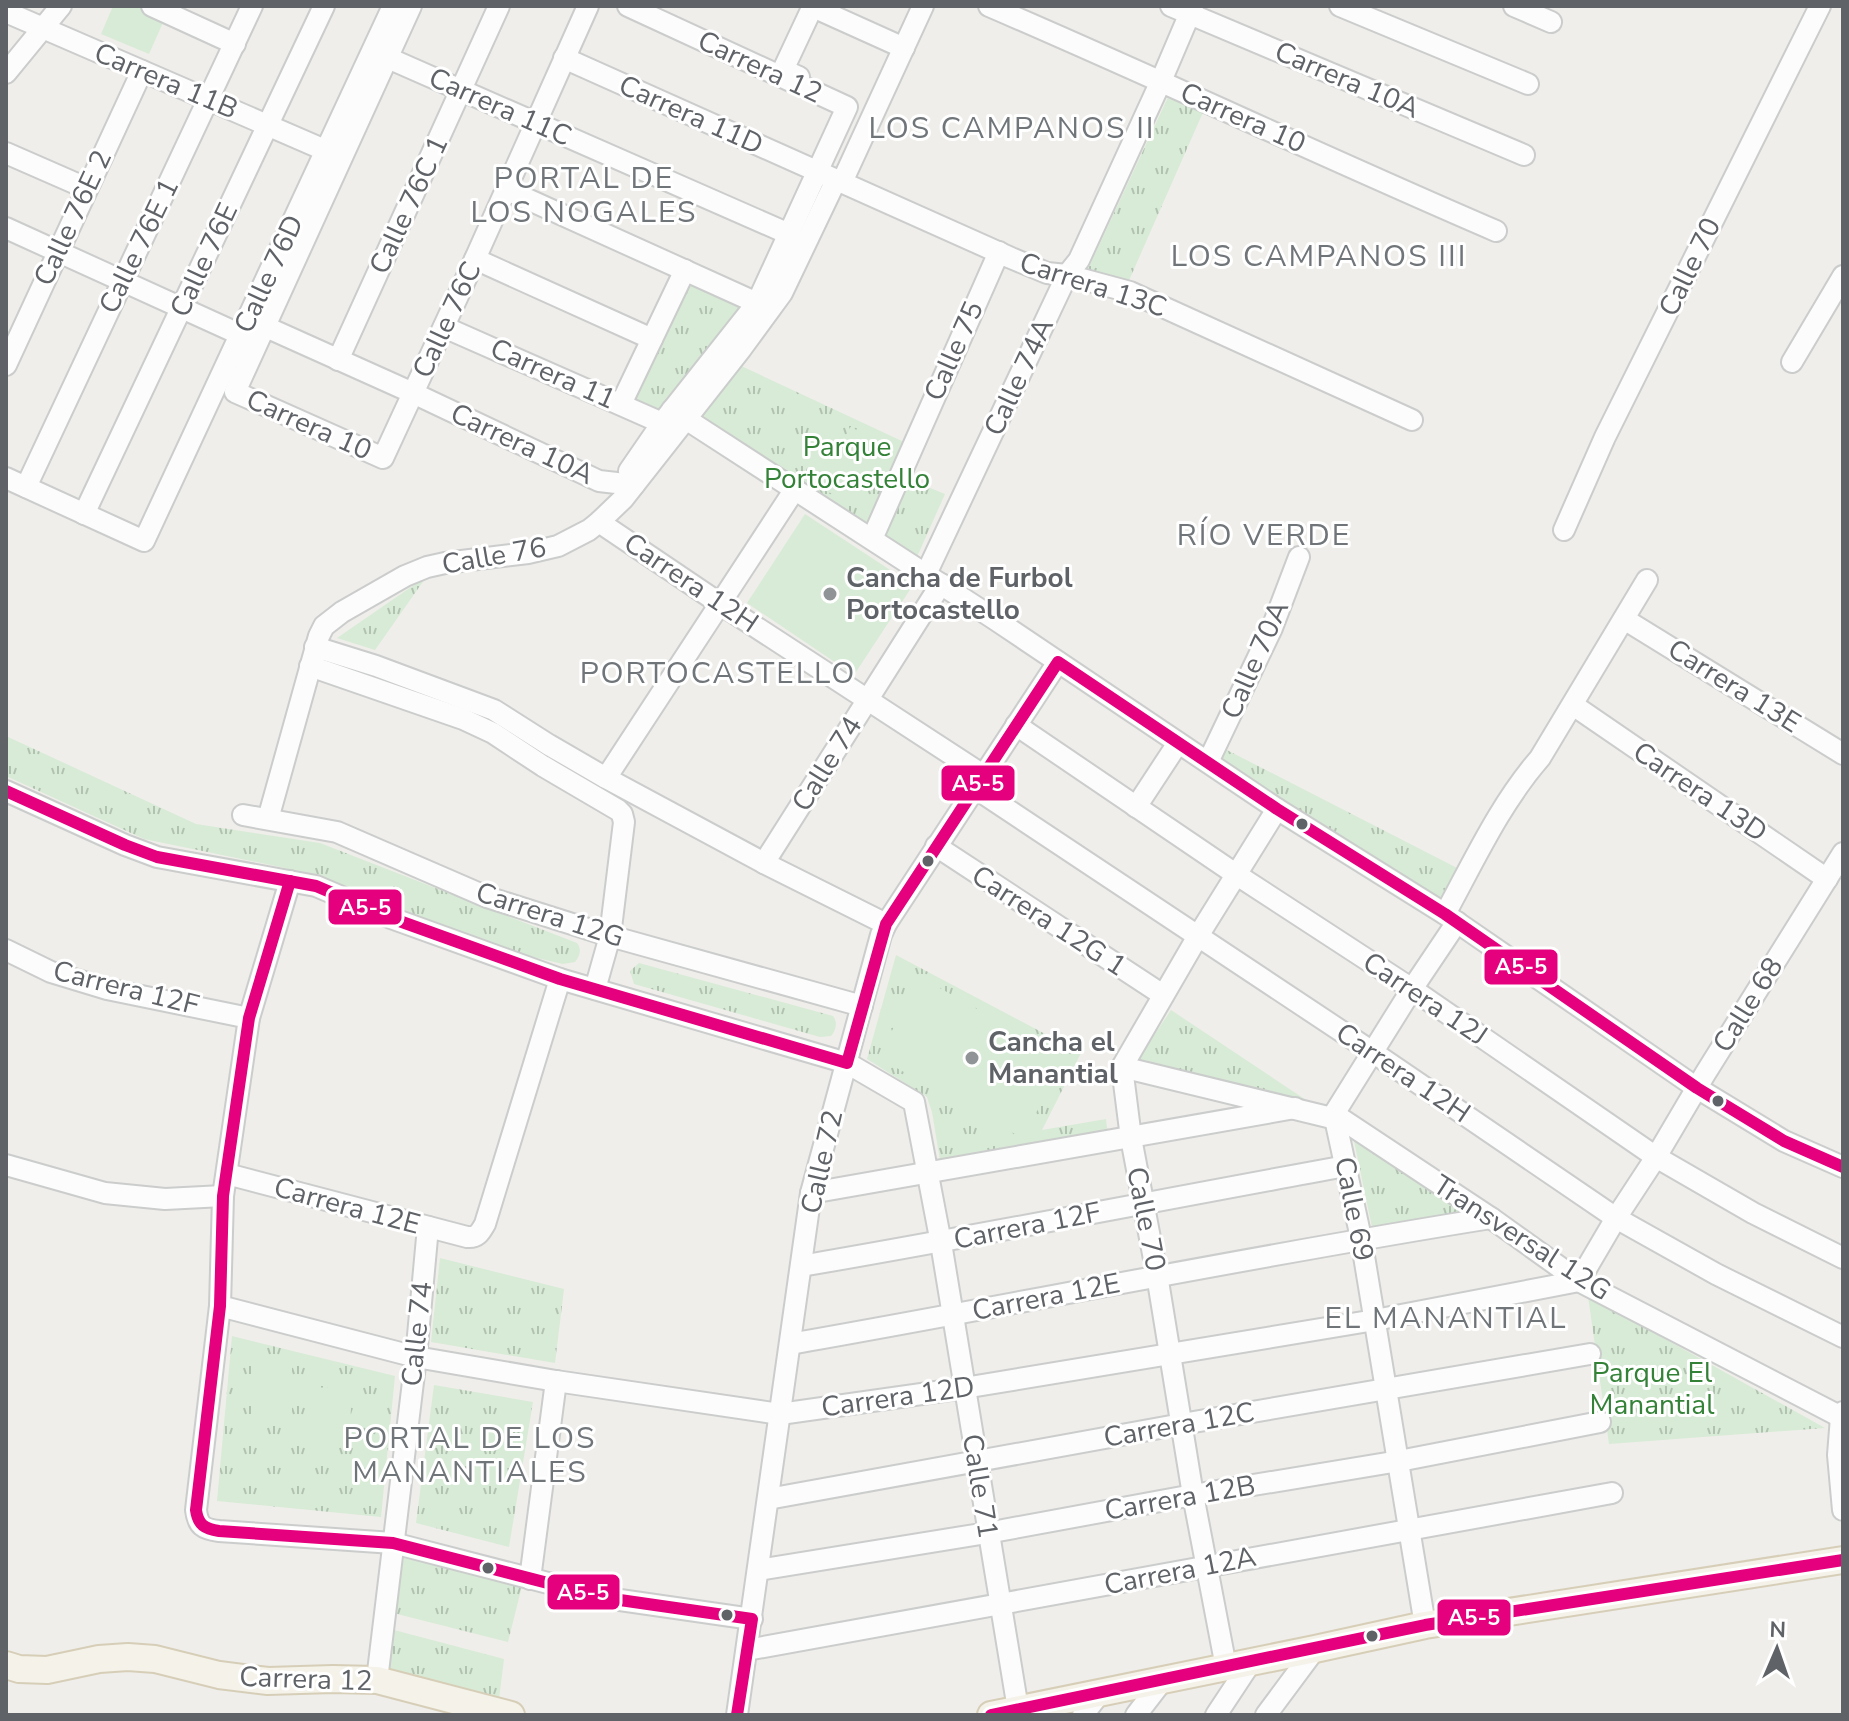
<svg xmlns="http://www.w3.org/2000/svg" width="1849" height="1721" viewBox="0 0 1849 1721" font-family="'Nunito Sans',sans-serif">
  <defs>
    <pattern id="grass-tufts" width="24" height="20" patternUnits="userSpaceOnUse" patternTransform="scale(2)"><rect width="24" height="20" fill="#d8ebd6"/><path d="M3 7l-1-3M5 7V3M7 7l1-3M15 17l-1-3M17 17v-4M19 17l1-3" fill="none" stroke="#b2c2b1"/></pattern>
  </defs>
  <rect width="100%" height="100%" fill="#efeeea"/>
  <g fill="url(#grass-tufts)">
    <polygon points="1169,95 1204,110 1127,285 1088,269"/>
    <polygon points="686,280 748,309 661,412 632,397"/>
    <polygon points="737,364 904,442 866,527 696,414"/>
    <polygon points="908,479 945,494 916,559 884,538"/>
    <polygon points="427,576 375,650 337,638"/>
    <path d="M6 736 196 824 320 843 577 943C582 949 580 956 575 962L563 964 520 954 285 868 144 839 6 776Z"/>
    <polygon points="1221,747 1461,870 1441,906 1215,759"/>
    <polygon points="896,955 1081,1053 1042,1130 1106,1119 1108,1136 941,1166 932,1112 927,1097 867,1059"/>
    <path d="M639 963 833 1016C838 1023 836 1030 831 1036L820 1037 634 984 630 971Z"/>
    <polygon points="1171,1010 1309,1102 1136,1062"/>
    <polygon points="1353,1136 1474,1216 1373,1232"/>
    <polygon points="440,1258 564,1289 555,1363 431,1342"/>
    <polygon points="1588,1296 1825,1428 1609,1444"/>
    <polygon points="232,1336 395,1376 381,1517 217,1501"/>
    <polygon points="434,1385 533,1402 509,1547 416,1523"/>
    <polygon points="404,1558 522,1586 508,1642 393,1613"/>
    <polygon points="394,1630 504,1659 499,1699 388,1671"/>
  </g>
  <g fill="#d8ebd6">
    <polygon points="113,6 137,6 165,18 149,54 101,34"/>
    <polygon points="850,427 882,441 854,504 822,489"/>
    <polygon points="805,514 913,585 854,675 747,603"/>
    <polygon points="922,978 1066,1059 1022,1138 877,1057"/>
    <rect x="251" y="1361" width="41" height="57"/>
    <polygon points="311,1387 352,1389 349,1445 308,1443"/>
  </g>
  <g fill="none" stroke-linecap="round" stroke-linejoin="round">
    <g stroke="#cbcccc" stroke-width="24">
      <g id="minor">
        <polyline points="152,6 235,44"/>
        <polyline points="411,6 235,392 383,458 475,259 588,6"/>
        <polyline points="628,6 847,107 757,303 662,423 629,471"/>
        <path d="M989 6C1159 79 1326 158 1496 231"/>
        <polyline points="1171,6 1524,155"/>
        <polyline points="1340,6 1528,84"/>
        <polyline points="1514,6 1551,22"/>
        <polyline points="813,7 904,48"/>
        <polyline points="6,12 327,151"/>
        <polyline points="388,58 789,234"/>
        <polyline points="564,58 1011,258 1047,273 1067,275 1130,292 1412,420"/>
        <polyline points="6,73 61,6"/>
        <polyline points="799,77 783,70 813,6"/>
        <polyline points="6,153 86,188"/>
        <polyline points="842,182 923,6"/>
        <polyline points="505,189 757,303"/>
        <polyline points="6,228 250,339"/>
        <polyline points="475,259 652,339"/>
        <polyline points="266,327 413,393 599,481 634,485"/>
        <polyline points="444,327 662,423"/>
        <polyline points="338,360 499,6"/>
        <polyline points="1792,362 1843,276"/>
        <polyline points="6,365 142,71"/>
        <polyline points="621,404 685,270"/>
        <polyline points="672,410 993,618 1277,809 1445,914 1697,1088 1784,1141 1843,1167"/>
        <polyline points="6,478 144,541 393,6"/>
        <polyline points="26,487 252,6"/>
        <polyline points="84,514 324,6"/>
        <polyline points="599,522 719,603 983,775"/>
        <polyline points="1564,530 1605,437 1820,6"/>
        <polyline points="872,539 999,252"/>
        <polyline points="926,574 1067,275 1079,260 1161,81 1193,6"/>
        <polyline points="1624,619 1843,754"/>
        <polyline points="315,647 376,666 494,710 549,745 606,778 764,863 886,924"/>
        <polyline points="310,666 463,719 493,733 543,766 618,810 622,814 624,822 610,936 595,989"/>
        <polyline points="1573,705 1827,879"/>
        <polyline points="1016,725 1237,875 1412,989 1656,1157 1753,1213 1843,1258"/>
        <polyline points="1208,762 1272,628 1299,557"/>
        <polyline points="606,778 795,489"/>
        <polyline points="975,788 1374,1053 1616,1218 1716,1274 1843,1337"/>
        <polyline points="6,791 125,845 157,857 316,886 391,918 560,979 847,1063 914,1102 941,1243 1018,1709"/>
        <polyline points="1136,807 1178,743"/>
        <polyline points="243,815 337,832 487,897 610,936 862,1006"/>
        <polyline points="268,819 319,636 324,626 342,612 405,576 427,567 445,563 528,553 558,546 589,530 599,522 623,499 741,349 782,293 836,180"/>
        <polyline points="936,846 1163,995"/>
        <polyline points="764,863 941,584"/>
        <path d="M290 881 249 1018 223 1196 220 1306 196 1510C198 1526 203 1529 219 1531L393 1543 606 1598 752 1619"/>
        <path d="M1445 914C1474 861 1500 804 1540 758L1647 580"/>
        <polyline points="6,950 51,972 107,989 249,1018"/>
        <polyline points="1122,1067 1336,1119"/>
        <polyline points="1334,1114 1491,1218 1579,1281 1843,1418"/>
        <polyline points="6,1165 105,1193 165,1199 223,1196"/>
        <path d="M227 1174 467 1237C477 1238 480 1233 485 1224L560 979"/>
        <polyline points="811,1193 1295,1108"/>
        <path d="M801 1266C983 1235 1164 1199 1346 1166"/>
        <polyline points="220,1306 416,1357 556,1381 780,1414 964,1388 1375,1320 1579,1281 1616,1218 1656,1157 1705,1074 1843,853"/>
        <path d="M790 1344C1024 1303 1257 1255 1491 1218"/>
        <polyline points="1843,1412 1841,1417 1838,1455 1843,1510"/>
        <polyline points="768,1499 1182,1424 1590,1354"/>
        <polyline points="758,1570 987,1533 1193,1495 1399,1461 1600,1422"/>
        <polyline points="530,1579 556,1381"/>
        <polyline points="1425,1625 1361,1238 1334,1114 1412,989 1457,922"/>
        <polyline points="747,1650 1612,1493"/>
        <polyline points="1226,1667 1193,1495 1157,1275 1131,1138 1122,1067 1198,936 1277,809"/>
        <polyline points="377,1680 416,1357 428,1227"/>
        <polyline points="737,1715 811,1193 881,935 886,924 1058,662"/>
        <polyline points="1083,1715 1100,1693"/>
        <polyline points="1136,1715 1163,1680"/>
        <polyline points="1216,1715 1251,1662"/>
        <polyline points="1266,1715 1315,1649"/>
      </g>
    </g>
    <g stroke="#d7ceb8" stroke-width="30">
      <g id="major">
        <polyline points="6,1665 19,1669 47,1670 99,1659 128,1657 155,1659 219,1675 268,1681 333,1679 377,1680 511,1715"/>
        <polyline points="991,1715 1315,1649 1425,1625 1843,1560"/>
      </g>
    </g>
    <use href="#minor" stroke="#fdfcfc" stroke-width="20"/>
    <use href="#major" stroke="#f4f2e9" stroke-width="26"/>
    <g stroke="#fff" stroke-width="18">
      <g id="bus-1">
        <polyline points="6,791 125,845 157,857 316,886 391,918 560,979 847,1063 886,924 1058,662 1277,809 1445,914 1697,1088 1784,1141 1843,1167"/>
        <path d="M290 881 249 1018 223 1196 220 1306 196 1510C198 1525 205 1529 219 1531L393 1543 606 1598 752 1619 737 1715"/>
        <polyline points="991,1715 1425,1625 1843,1560"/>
      </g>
    </g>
    <use href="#bus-1" stroke="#e5007d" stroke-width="12"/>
  </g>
  <g fill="#919496" stroke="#fff" stroke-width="3">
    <circle cx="830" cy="594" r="8"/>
    <circle cx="972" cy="1058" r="8"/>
  </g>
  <g fill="#5f6368" stroke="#fff" stroke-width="3">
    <circle cx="1302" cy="824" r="7"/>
    <circle cx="928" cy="861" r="7"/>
    <circle cx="1718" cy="1101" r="7"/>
    <circle cx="488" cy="1568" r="7"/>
    <circle cx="727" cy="1615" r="7"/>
    <circle cx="1372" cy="1636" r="7"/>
  </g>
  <g text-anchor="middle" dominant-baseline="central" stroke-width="6" stroke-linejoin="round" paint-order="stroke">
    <g font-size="28" fill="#5f6368" stroke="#fff">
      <text transform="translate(760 67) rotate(25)">Carrera 12</text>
      <text transform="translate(1347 80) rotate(23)">Carrera 10A</text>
      <text transform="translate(166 81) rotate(23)">Carrera 11B</text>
      <text transform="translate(500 107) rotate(24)">Carrera 11C</text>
      <text transform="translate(691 115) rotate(24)">Carrera 11D</text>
      <text transform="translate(1243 118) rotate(24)">Carrera 10</text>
      <text transform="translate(409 205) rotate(-65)">Calle 76C 1</text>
      <text transform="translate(73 218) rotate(-65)">Calle 76E 2</text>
      <text transform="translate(139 246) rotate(-64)">Calle 76E 1</text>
      <text transform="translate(204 260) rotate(-65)">Calle 76E</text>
      <text transform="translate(1690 267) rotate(-64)">Calle 70</text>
      <text transform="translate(269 274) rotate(-65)">Calle 76D</text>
      <text transform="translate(1093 285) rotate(18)">Carrera 13C</text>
      <text transform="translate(447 320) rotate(-65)">Calle 76C</text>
      <text transform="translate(954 351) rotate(-66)">Calle 75</text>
      <text transform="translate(553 374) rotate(24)">Carrera 11</text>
      <text transform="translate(1019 377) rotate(-65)">Calle 74A</text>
      <text transform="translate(309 425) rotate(24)">Carrera 10</text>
      <text transform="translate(522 444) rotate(25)">Carrera 10A</text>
      <text transform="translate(494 556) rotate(-10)">Calle 76</text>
      <text transform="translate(691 583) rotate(34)">Carrera 12H</text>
      <text transform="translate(1255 660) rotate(-66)">Calle 70A</text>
      <text transform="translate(1734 686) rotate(32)">Carrera 13E</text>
      <text transform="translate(827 764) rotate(-58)">Calle 74</text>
      <text transform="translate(1700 792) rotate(34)">Carrera 13D</text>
      <text transform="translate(550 915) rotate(18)">Carrera 12G</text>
      <text transform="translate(1049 921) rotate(33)">Carrera 12G 1</text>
      <text transform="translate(126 988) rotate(14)">Carrera 12F</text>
      <text transform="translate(1425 999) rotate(34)">Carrera 12J</text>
      <text transform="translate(1748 1005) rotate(-58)">Calle 68</text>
      <text transform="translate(1403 1073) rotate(34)">Carrera 12H</text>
      <text transform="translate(822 1162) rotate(-77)">Calle 72</text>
      <text transform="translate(347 1206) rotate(15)">Carrera 12E</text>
      <text transform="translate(1354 1209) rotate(79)">Calle 69</text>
      <text transform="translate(1146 1219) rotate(79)">Calle 70</text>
      <text transform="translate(1027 1226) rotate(-11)">Carrera 12F</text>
      <text transform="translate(1522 1238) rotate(33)">Transversal 12G</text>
      <text transform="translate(1046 1297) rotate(-11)">Carrera 12E</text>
      <text transform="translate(417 1334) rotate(-84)">Calle 74</text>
      <text transform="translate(898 1397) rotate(-8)">Carrera 12D</text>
      <text transform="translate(1179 1425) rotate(-10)">Carrera 12C</text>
      <text transform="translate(980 1486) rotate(81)">Calle 71</text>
      <text transform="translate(1180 1498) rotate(-10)">Carrera 12B</text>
      <text transform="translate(1180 1571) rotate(-11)">Carrera 12A</text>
      <text transform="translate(306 1679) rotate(2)">Carrera 12</text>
    </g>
    <g font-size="28" fill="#348238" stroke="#fff">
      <text x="847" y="447">Parque<tspan x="847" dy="32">Portocastello</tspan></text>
      <text x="1652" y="1373">Parque El<tspan x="1652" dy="32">Manantial</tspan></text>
    </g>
    <g font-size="28" font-weight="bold" fill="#5f6368" stroke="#fff" text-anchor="start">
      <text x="846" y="578">Cancha de Furbol<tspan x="846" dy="32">Portocastello</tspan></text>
      <text x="988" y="1042">Cancha el<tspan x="988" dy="32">Manantial</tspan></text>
    </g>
    <g font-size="30" letter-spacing="2" fill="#70757a" stroke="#fff">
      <text x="1012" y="128">LOS CAMPANOS II</text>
      <text x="584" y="178">PORTAL DE<tspan x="584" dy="34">LOS NOGALES</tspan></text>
      <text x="1319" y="256">LOS CAMPANOS III</text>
      <text x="1264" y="535">RÍO VERDE</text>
      <text x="718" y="673">PORTOCASTELLO</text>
      <text x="1446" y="1318">EL MANANTIAL</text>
      <text x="470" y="1438">PORTAL DE LOS<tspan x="470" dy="34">MANANTIALES</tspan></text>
    </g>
  </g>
  <g stroke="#fff" stroke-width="3">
    <rect x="940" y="764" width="76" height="38" rx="8" fill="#e5007d"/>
    <rect x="327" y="888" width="76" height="38" rx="8" fill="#e5007d"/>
    <rect x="1483" y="948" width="76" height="38" rx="8" fill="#e5007d"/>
    <rect x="546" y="1573" width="75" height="38" rx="8" fill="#e5007d"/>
    <rect x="1436" y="1598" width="76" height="39" rx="8" fill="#e5007d"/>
  </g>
  <g font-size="22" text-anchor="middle" font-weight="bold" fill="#fff">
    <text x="978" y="791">A5-5</text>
    <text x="365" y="915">A5-5</text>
    <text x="1521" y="974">A5-5</text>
    <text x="583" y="1600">A5-5</text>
    <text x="1474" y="1625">A5-5</text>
  </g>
  <rect width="1849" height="1721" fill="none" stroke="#5f6368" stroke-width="16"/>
  <g transform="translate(1777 1649) rotate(2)" stroke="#ffffff" stroke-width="6" paint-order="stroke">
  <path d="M0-6L14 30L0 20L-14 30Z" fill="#5f6368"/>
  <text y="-12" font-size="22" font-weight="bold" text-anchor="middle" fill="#5f6368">N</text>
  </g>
</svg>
